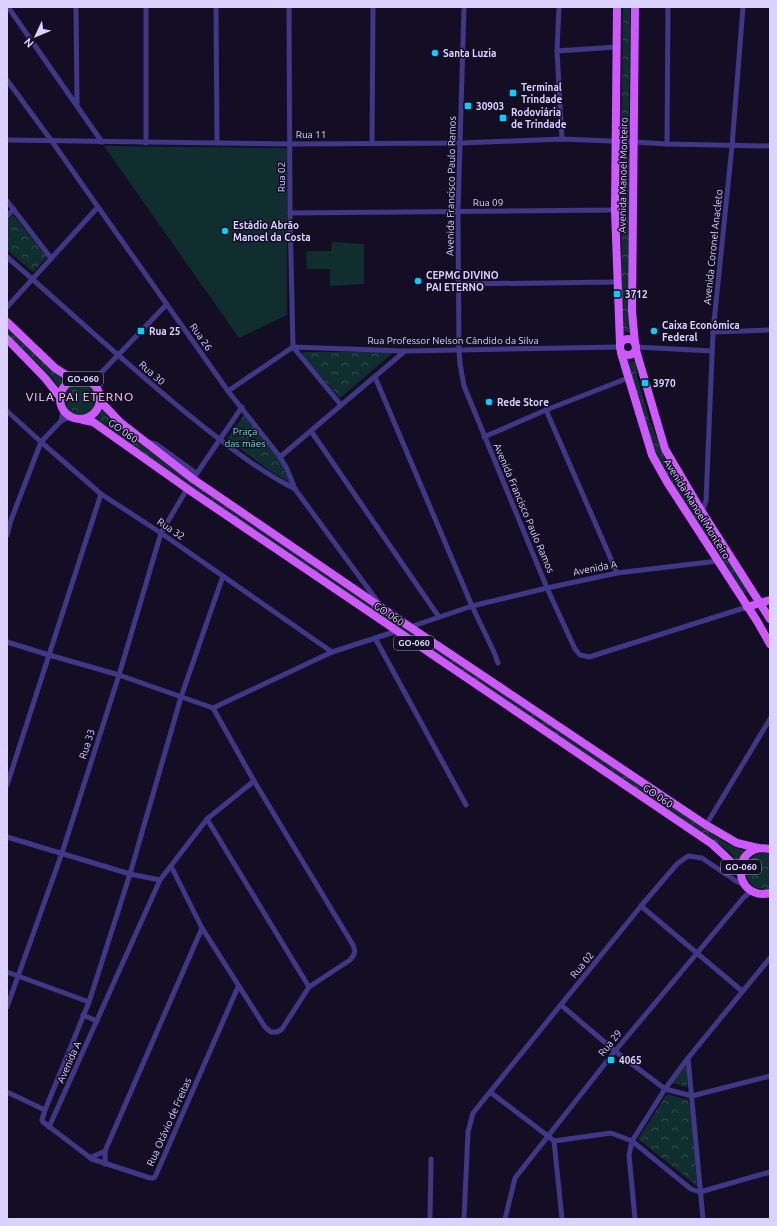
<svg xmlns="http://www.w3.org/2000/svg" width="777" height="1226" viewBox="0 0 777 1226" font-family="Ubuntu,sans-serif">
  <defs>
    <pattern id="forest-crowns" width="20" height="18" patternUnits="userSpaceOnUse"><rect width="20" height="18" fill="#102e30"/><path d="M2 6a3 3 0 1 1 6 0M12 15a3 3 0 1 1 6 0" fill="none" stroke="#324b4f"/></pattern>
  </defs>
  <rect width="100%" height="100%" fill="#140e25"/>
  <g fill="url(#forest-crowns)">
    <polygon points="623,7 630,7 629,118 631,127 626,126 620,127 622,108"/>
    <polygon points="620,154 632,156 629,170 630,324 631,333 626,332 621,333 622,185"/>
    <polygon points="13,215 47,257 33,272 7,250 7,220"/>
    <polygon points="7,328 41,360 67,379 57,391 55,382 51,377 7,334"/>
    <polygon points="303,352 394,352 340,398 303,356"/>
    <polygon points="624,361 630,362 636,361 637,377 650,421 665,459 708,525 749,592 745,593 742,592 678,494 656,455"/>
    <circle cx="80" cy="399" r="17"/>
    <polygon points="103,408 107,416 122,430 177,472 240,516 567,737 721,840 736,848 745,851 741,855 739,863 729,851 721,846 240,522 154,461 112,429 95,420"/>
    <polygon points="244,415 280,461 290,483 266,468 227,439"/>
    <path d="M763 853 770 854V888C745 896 734 858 763 853Z"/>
    <polygon points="687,1064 688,1071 687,1087 672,1083"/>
    <polygon points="667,1094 688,1100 691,1110 697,1186 638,1139"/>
  </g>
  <g fill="#102e30">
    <polygon points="104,146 287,148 287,315 239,338"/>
    <polygon points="332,242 364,244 364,284 330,286 330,269 307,269 306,251 331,251"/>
  </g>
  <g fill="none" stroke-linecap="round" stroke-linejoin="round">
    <g stroke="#403786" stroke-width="5">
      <polyline points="8,7 102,142"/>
      <polyline points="76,7 77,103"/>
      <polyline points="216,7 217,143"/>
      <polyline points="289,7 290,213 293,347"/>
      <polyline points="464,7 458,211 459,350 460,364 464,386 547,588 575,649 580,655 589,657 747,607"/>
      <polyline points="559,7 557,51 562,139"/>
      <polyline points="557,51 616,47"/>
      <polyline points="7,80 51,140 98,207 228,391 280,457 287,469 295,489 378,602"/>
      <polyline points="7,140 290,144 461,143 562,139 634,142 667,144 770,146"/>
      <polyline points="146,143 146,7"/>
      <polyline points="372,143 373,7"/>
      <polyline points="667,144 668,7"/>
      <polyline points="7,201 51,258"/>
      <polyline points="290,213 615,210"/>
      <polyline points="7,216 14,209"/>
      <path d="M7 257C73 314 136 374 205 428 233 450 263 473 295 489"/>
      <polyline points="459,284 617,282"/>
      <polyline points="7,307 98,207"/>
      <polyline points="713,332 770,330"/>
      <polyline points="293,347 341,405"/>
      <polyline points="636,347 712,351"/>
      <polyline points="375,377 472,606 494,652 498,663"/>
      <polyline points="88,381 99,375 167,304"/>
      <polyline points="98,391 99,375"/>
      <polyline points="228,391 293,347 405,351 619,347"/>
      <polyline points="546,410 617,573"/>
      <polyline points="7,411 41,442 101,494 161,533 332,652"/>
      <polyline points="61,421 63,411"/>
      <polyline points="311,431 439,617"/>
      <polyline points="484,437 546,410 628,378"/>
      <polyline points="147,442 156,444 196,473"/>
      <polyline points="280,457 405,351"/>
      <polyline points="193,479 242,407"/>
      <polyline points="702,512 706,501 713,332 732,146 743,7"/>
      <polyline points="7,535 11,520 41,442 61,421 70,417"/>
      <polyline points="223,576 181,697 130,874 89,1002 45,1110 42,1120 43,1122 92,1159 150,1178 153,1178 155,1177 238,987"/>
      <polyline points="410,627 472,606 547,588 617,573 718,561"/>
      <polyline points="375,638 466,805"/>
      <path d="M7 642 49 655 119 675 213 708 254 781 353 945C356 952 355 954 350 960L309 987 282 1029 277 1032H271L265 1027 202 928 171 866"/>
      <polyline points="213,708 332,652 397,631"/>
      <polyline points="7,785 101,494"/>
      <polyline points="207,819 309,987"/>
      <polyline points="706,825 770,719"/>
      <polyline points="7,837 130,874 160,880"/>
      <polyline points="641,906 742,991"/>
      <polyline points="7,972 89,1002"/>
      <polyline points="561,1005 615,1051 665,1089 692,1096"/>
      <polyline points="7,1007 62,853 119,675 161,533 187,489"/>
      <polyline points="83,1015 97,1021"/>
      <polyline points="688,1058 703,1219"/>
      <polyline points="7,1092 45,1110"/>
      <polyline points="490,1092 548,1136 554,1141 562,1219"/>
      <polyline points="692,1096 770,1076"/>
      <polyline points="49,1127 160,880 207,819 254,781"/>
      <polyline points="554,1141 611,1133 632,1141 691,1189 700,1192 770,1172"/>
      <polyline points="90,1158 105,1151"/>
      <polyline points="105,1164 105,1151 202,928"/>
      <polyline points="430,1219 431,1159"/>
      <polyline points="464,1219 468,1132 473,1113 641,906 677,864 688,856 702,858 736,881 744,885"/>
      <polyline points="505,1219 515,1178 615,1051 744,897 752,891"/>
      <polyline points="635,1219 629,1155 632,1141 665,1089 688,1058 770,958"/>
    </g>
    <g stroke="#ce59ff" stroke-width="8">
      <polyline points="617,7 615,210 620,344"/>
      <polyline points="7,322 55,368 74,380"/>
      <circle cx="628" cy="347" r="8"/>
      <polyline points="7,339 45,378 60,397"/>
      <polyline points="635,344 632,311 635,7"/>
      <polyline points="636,350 665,449 702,512 770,619"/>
      <polyline points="621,353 652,455 667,482 757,621 770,644"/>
      <circle cx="80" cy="399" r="20"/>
      <polyline points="100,401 121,423 193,479 410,627 706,825 737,843 758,848"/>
      <polyline points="83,420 93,422 192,492 712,844 725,856 740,871"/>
      <polyline points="747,607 770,600"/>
      <path d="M770 849C730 841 732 902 770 893"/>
    </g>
  </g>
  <g fill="#00d0fd" stroke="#140e25" stroke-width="1.5">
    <circle cx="435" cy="53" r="4"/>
    <rect x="509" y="89" width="8" height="8" rx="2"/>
    <rect x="464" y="102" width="8" height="8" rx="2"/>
    <rect x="499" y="114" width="8" height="8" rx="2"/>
    <circle cx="225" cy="231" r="4"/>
    <circle cx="418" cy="281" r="4"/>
    <rect x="613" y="290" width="8" height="8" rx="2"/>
    <rect x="137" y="327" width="8" height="8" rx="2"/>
    <circle cx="654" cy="331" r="4"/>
    <rect x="641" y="379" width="8" height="8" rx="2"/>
    <circle cx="489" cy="402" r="4"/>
    <rect x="607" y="1056" width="8" height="8" rx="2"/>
  </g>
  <g text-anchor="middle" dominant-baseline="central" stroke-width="3" stroke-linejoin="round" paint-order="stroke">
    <g fill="#140e25" stroke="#9f97be" stroke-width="1">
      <rect x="63" y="372" width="40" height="14" rx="3"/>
      <rect x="394" y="636" width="40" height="14" rx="3"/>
      <rect x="721" y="860" width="40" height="14" rx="3"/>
    </g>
    <g font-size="9" font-weight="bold" fill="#dbd2ff">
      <text x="83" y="379">GO-060</text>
      <text x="414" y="643">GO-060</text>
      <text x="741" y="867">GO-060</text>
    </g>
    <g font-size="10" font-weight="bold" fill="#dbd2ff" stroke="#140e25" text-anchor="start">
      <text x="443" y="53">Santa Luzia</text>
      <text x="521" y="87">Terminal<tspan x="521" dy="12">Trindade</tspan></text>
      <text x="476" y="106">30903</text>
      <text x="511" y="112">Rodoviária<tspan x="511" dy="12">de Trindade</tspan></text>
      <text x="233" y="225">Estádio Abrão<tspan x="233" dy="12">Manoel da Costa</tspan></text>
      <text x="426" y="275">CEPMG DIVINO<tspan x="426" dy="12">PAI ETERNO</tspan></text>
      <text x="625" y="294">3712</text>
      <text x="662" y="325">Caixa Econômica<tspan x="662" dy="12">Federal</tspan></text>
      <text x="149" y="331">Rua 25</text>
      <text x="653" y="383">3970</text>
      <text x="497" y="402">Rede Store</text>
      <text x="619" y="1060">4065</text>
    </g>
    <g font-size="10" fill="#dbd2ff" stroke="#140e25">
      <text x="311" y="134">Rua 11</text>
      <text transform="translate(623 175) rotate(-89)">Avenida Manoel Monteiro</text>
      <text transform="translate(281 177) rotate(-90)">Rua 02</text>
      <text transform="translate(451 186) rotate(-89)">Avenida Francisco Paulo Ramos</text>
      <text x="488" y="202">Rua 09</text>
      <text transform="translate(713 247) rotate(-84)">Avenida Coronel Anacleto</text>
      <text transform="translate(201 337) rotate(55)">Rua 26</text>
      <text x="453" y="340">Rua Professor Nelson Cândido da Silva</text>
      <text transform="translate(152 373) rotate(41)">Rua 30</text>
      <text transform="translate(123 431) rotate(35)">GO 060</text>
      <text transform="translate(524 508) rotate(67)">Avenida Francisco Paulo Ramos</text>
      <text transform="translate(697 509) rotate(58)">Avenida Manoel Monteiro</text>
      <text transform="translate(171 529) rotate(34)">Rua 32</text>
      <text transform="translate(595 568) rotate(-11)">Avenida A</text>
      <text transform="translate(389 614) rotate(34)">GO 060</text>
      <text transform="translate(87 744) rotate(-72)">Rua 33</text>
      <text transform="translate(658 796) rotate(34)">GO 060</text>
      <text transform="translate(582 965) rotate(-51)">Rua 02</text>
      <text transform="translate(610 1043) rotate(-51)">Rua 29</text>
      <text transform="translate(69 1062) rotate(-66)">Avenida A</text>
      <text transform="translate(169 1122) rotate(-66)">Rua Otávio de Freitas</text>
    </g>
    <g font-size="10" fill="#59e4cc" stroke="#140e25">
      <text x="245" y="431">Praça<tspan x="245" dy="12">das mães</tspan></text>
    </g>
    <g font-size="12" letter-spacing="1" fill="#ffd4ec" stroke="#140e25">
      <text x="80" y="396">VILA PAI ETERNO</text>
    </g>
  </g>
  <rect width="777" height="1226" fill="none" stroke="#dbd2ff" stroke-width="16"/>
  <g transform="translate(36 36) rotate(226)" stroke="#140e25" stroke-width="3" paint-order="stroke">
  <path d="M0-3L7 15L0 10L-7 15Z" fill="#dbd2ff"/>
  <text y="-6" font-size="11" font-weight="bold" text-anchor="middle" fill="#dbd2ff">N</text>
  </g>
</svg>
